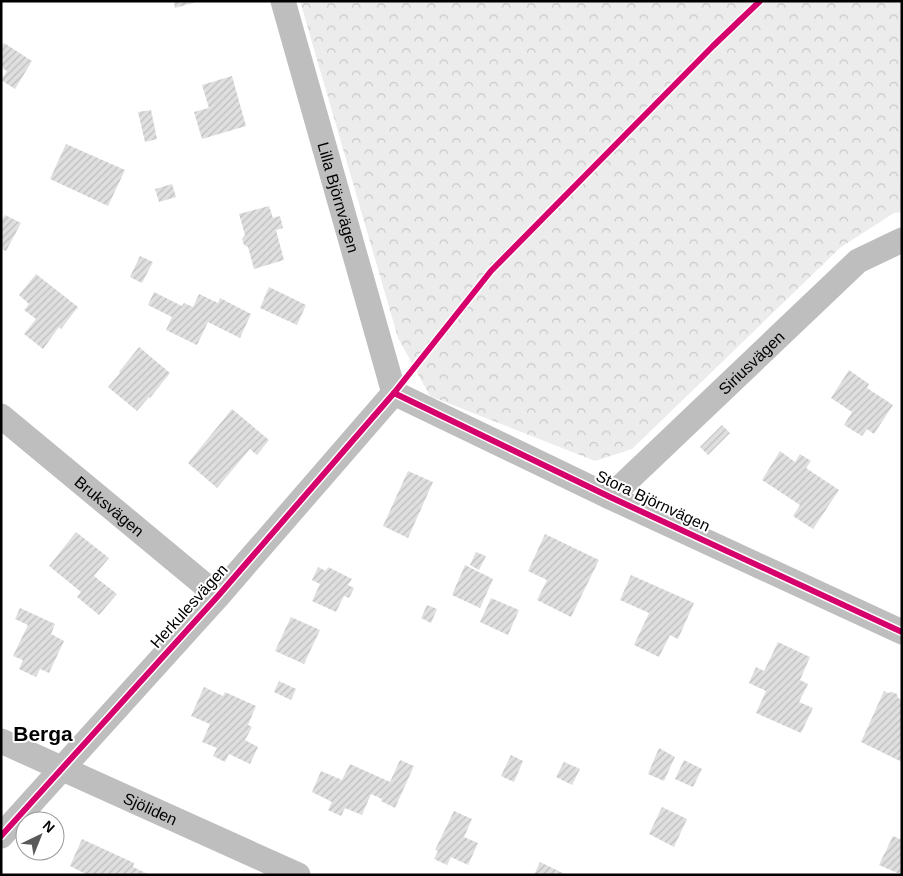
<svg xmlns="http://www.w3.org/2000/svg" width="903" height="876" viewBox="0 0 903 876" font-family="Helvetica,sans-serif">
  <defs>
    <pattern id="forest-crowns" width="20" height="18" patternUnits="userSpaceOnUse" patternTransform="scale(1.25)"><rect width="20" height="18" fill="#ececec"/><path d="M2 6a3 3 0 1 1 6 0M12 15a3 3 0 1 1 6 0" fill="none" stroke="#c9c9c9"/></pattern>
    <pattern id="building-hatch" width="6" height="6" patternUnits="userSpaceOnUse" patternTransform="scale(1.25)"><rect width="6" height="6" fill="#dfdfdf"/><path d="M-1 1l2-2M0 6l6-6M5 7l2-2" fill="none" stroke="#bebebe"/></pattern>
  </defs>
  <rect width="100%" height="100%" fill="#fff"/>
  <polygon fill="url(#forest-crowns)" points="300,1 902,1 902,212 894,213 841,247 632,449 595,461 430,396 398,338"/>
  <g fill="url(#building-hatch)">
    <polygon points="174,1 196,1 196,2 175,8"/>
    <polygon points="4,43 32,61 15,89 1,80 7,71 1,67 1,47"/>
    <polygon points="232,76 246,126 202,139 194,112 209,108 202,85"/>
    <polygon points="151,110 157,139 145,142 138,112"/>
    <polygon points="66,144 125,170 108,206 50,179"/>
    <polygon points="172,184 176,197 159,202 155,189"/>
    <polygon points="269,206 273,218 280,216 283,228 276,230 284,260 254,269 248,247 244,245 242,239 245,235 239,214"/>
    <polygon points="5,215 21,223 6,251 1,249 1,221"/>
    <polygon points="140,256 153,262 142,283 130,277"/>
    <polygon points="36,274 78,307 61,329 59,327 43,349 24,334 36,319 24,310 29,304 19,295"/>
    <polygon points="269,287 306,305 297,325 260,308"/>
    <polygon points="154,292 182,306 184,303 193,307 199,294 218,303 220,298 251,314 240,338 208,322 197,345 166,330 172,317 148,305"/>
    <polygon points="139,347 170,373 150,398 149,397 137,411 108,387 120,373 119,372"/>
    <polygon points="849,370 869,384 867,388 893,405 874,434 867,429 862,436 844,425 852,412 831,398"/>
    <polygon points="232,409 269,440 257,455 250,449 217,488 188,463"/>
    <polygon points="722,425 730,433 708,455 700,447"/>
    <polygon points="780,451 795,462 800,454 811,461 806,468 839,490 813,529 793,516 800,505 762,480"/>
    <polygon points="408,471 433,482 408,538 383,526"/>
    <polygon points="76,532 109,558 94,576 117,594 99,615 77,597 81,592 49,566"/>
    <polygon points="545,534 599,560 571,617 537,600 547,580 528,571"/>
    <polygon points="476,552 486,556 479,570 470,565"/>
    <polygon points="465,565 493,579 480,608 452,595"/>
    <polygon points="318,567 326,571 328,567 352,579 348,585 354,588 349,598 344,596 336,612 312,601 320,584 312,580"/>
    <polygon points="631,575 694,603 678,639 670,635 659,657 634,645 649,613 620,600"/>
    <polygon points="491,598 519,610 508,635 480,622"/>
    <polygon points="427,605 437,609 431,623 421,618"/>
    <polygon points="20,608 55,624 51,634 64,641 49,673 40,669 36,677 19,669 23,660 13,656 28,625 15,619"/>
    <polygon points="291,617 320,630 304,664 275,651"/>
    <polygon points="778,642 810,657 800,680 808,684 799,702 813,708 801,733 756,713 766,691 749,683 756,667 764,671"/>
    <polygon points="279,681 296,689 291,700 274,692"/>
    <polygon points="204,687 223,696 225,692 256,706 248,725 252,727 245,740 258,747 250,764 229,754 225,762 213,756 217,748 202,742 210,724 191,716"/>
    <polygon points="884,691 888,693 892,692 897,694 898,698 902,700 902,762 861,742"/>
    <polygon points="659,748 675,757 664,781 648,774"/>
    <polygon points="511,755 523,761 514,782 501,776"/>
    <polygon points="400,760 414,766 395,808 381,801 382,799 371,794 362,815 345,808 341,816 328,810 332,802 312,792 321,771 342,780 350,764 390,782"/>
    <polygon points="684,760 702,769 693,787 675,779"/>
    <polygon points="564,762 580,769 572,785 556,777"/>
    <polygon points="662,807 687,819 674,847 649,834"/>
    <polygon points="454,811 472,819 464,837 478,843 468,865 451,857 447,865 434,859 438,851 435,850"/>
    <polygon points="893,836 902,840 902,875 879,865"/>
    <polygon points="82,839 134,863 133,867 150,875 88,875 70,866"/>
    <polygon points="540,862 567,875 534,875"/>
  </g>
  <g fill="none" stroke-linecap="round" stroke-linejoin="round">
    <g stroke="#bebebe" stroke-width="25">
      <path id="s1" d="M283 1 394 393"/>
      <polyline points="394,393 610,497 902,632"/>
      <path id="s2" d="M1 416 218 596"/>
      <path id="s3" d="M610 497 858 261 902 240"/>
      <path id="s4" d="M1 741 298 875"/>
      <polyline points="1,836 218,596 394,393"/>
    </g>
    <g stroke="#fff" stroke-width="9">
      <g id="cycleway">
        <polyline points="394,393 610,497 902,632"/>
        <polyline points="1,836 218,596 394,393 491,271 713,46 760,1"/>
      </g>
    </g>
    <use href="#cycleway" stroke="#d6006c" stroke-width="6"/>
  </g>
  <g text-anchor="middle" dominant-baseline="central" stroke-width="4" stroke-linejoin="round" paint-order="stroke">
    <g font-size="16" fill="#000" stroke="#fff">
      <text stroke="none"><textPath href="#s1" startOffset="204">Lilla Björnvägen</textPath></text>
      <text stroke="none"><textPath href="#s3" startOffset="195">Siriusvägen</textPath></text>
      <text transform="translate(653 501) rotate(25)">Stora Björnvägen</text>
      <text stroke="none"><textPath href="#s2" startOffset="141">Bruksvägen</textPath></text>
      <text transform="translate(189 606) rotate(-48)">Herkulesvägen</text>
      <text stroke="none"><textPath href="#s4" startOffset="164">Sjöliden</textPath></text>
    </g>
    <g font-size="21" font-weight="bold" fill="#000" stroke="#fff">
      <text x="43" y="733">Berga</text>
    </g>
  </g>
  <rect width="903" height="876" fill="none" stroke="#000000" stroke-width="5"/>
  <g transform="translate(40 836) rotate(43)"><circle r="24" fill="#ffffff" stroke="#999999"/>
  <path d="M0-4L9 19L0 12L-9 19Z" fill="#595959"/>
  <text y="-8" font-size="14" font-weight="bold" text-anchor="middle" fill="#000000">N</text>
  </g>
</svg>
